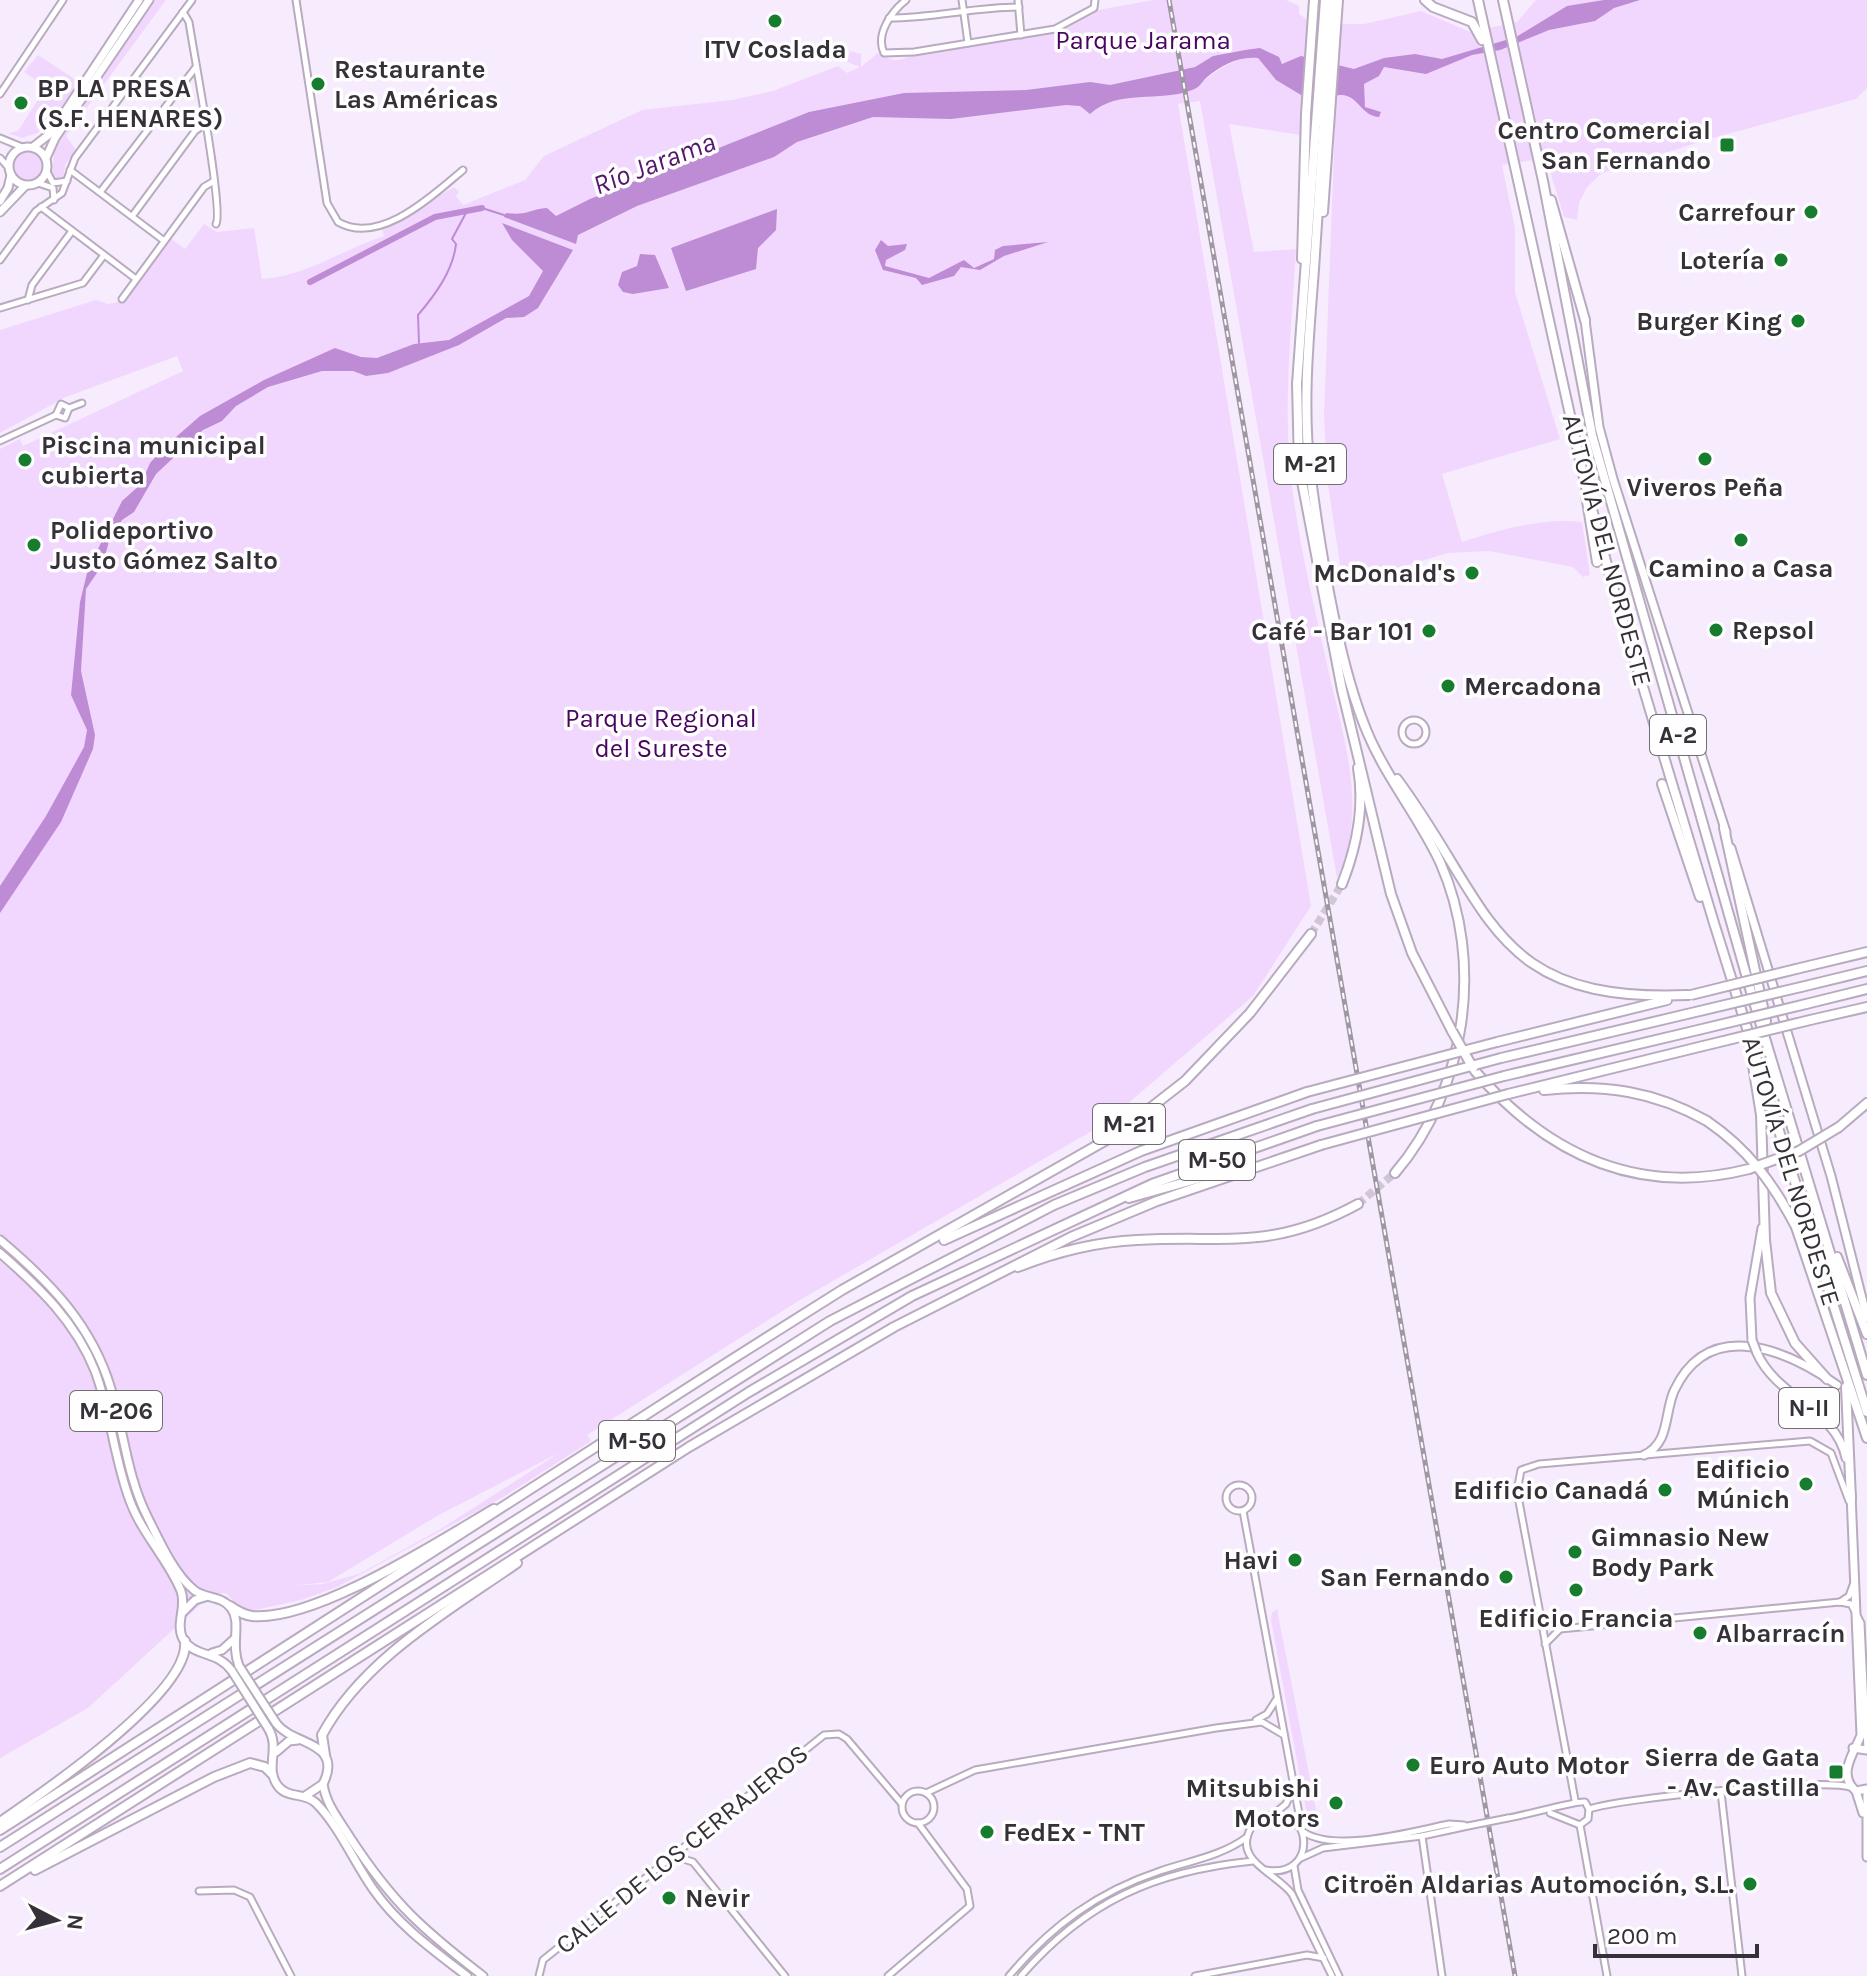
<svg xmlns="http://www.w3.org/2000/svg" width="1867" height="1976" viewBox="0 0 1867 1976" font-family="Karla,sans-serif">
  <rect width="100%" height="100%" fill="#f7ecfd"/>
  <g fill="#f1d7fe" fill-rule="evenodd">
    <polygon points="155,0 166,0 66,136 76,150 65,165 63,178 56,180 52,175 54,149"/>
    <path d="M1153 0H1286L1299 6V14L1309 21 1341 24H1364L1421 11 1470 32 1517 22 1536 0H1867V88L1856 99 1709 139 1602 173 1587 187 1579 203 1577 220 1564 217 1546 158 1502 165 1515 228V292L1560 439 1442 474 1462 542C1498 530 1544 517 1582 522L1590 575 1583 577 1573 567 1489 551 1448 553 1343 584 1327 478 1324 415 1335 125 1315 115 1301 112V135L1229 124 1254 252 1296 249C1292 327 1282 407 1292 485 1299 545 1314 605 1327 664 1342 734 1370 809 1337 878L1200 101 1178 104 1311 906 1253 996 1104 1124 800 1300 587 1435 591 1441 505 1496 337 1587 301 1600 251 1611 242 1610 226 1593 212 1594 88 1708 0 1758V449L20 439 23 446 183 371 177 356 66 397 0 433V330L96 300 108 304 124 301 171 239 185 249 204 224 217 232 254 228 262 279C307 276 341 250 384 236L382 229 454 187 459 192 456 196 463 205 525 180 544 156 642 110 732 100 773 91 838 66 847 73 860 67 847 62 850 51 861 54V67L879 52C892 63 901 62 914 53L1067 28 1098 10ZM1245 50 1285 64 1301 56 1318 78 1315 103 1276 80 1258 58C1223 55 1207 87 1176 94L1173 71 1195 67 1213 56ZM559 1453 439 1530 359 1574 322 1584 291 1586 328 1582 437 1516Z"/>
    <polygon points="38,55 79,82 55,116 52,114 38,133 22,138 8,133 18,131 46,87 24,72"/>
    <circle cx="28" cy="166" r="15"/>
    <polygon points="1277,1609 1320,1830 1309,1826 1271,1620 1272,1613"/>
  </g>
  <g fill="#bd8cd4">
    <path d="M1604 0H1640L1614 8 1595 21 1549 30 1500 50 1472 55 1426 74 1384 67 1379 76 1364 84 1365 107 1381 112 1379 117C1361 116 1358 94 1340 95 1335 95 1323 102 1316 104L1276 80 1258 58C1239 56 1221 65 1206 78 1201 83 1199 88 1192 90 1159 103 1119 88 1090 114L1080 106 1066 105 951 119 873 117 797 142 774 157 637 206 578 235 576 244 504 217 506 213C528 216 529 209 547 208L556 216 590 199 809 112 904 93 1026 90 1090 82 1110 85 1195 67 1213 56 1245 50 1260 48 1279 57 1282 64 1301 56 1354 69 1384 58 1415 54 1442 59 1516 37 1567 6Z"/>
    <polygon points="777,209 776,230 758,248 756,269 686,291 671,248"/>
    <polygon points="502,223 573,250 538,308 524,317 506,318 459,345 388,373 366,376 353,371 322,371 268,387 236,406 222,421 203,430 156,474 134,512 122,520 109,541 103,564 86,589 81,671 95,735 93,749 61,822 0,913 0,886 46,816 84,747 87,730 71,695 80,602 88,569 122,501 141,484 150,463 168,444 200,416 264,380 335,348 361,357 377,358 414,344 449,340 529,296 543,271 512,240"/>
    <polygon points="881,240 888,246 907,244 905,250 886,260 885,266 929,278 964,260 974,268 994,259 995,250 1003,246 1048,242 1004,256 980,270 961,267 954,276 922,285 916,278 883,270 875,250"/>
    <polygon points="640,254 655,255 669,288 633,294 623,292 618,285 622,272 637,266"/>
  </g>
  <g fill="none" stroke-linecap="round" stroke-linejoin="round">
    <path stroke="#bd8cd4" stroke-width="2" d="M419 343 418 315C435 295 453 271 456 244L452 239 467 211 482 208 507 216"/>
    <polyline stroke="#bd8cd4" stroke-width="6" points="310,282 435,217 482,208"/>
    <g stroke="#d0c6d6" stroke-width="8" stroke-dasharray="8 4" stroke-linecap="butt">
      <polyline points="1311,934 1342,884"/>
      <polyline points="1358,1204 1395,1173"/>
    </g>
    <g stroke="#b8abbf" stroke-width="9">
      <g id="minor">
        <path d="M296 0 327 203 338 222C380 246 433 195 463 170"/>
        <path d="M906 0C892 11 875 34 884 53L914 52 1055 29 1094 8 1095 0"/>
        <polyline points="962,0 968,43"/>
        <polyline points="1018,0 1021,35"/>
        <path d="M183 12 189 22C193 50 224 211 216 224"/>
        <path d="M889 18C934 18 975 7 1019 7"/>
        <polyline points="0,94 63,0"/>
        <polyline points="0,138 22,147"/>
        <polyline points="0,158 8,167"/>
        <polyline points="70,170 163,240"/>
        <polyline points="47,172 53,183 67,181"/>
        <polyline points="38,183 53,188 54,200"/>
        <polyline points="101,191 196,67"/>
        <polyline points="41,207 136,279"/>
        <polyline points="133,215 195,131 205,124"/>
        <polyline points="0,260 36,211 62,193 75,158 192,0"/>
        <polyline points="122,299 204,187 214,181"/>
        <polyline points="28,300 32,285 72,231"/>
        <polyline points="0,308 83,283 104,255"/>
        <polyline points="56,415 61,404 69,408 82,403"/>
        <polyline points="0,441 56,415 65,418 69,408"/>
        <circle cx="1414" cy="732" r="12"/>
        <circle cx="1239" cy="1498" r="13"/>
        <polyline points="1243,1511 1300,1819 1298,1826"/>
        <polyline points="1840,1602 1849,1596 1853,1585"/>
        <polyline points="1542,1619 1560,1629 1840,1602 1851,1604 1861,1623 1867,1750"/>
        <polyline points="1545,1644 1560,1629"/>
        <polyline points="1256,1720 1267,1714 1276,1700"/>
        <circle cx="918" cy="1807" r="16"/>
        <polyline points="1721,1792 1742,1976"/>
        <polyline points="926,1793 975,1770 1216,1728 1262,1722 1284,1735"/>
        <polyline points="1575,1800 1517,1491 1521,1470 1539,1464 1810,1441 1831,1453 1849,1501"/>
        <path d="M1589 1809C1622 1798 1822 1778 1850 1787"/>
        <polyline points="1275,1813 1286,1804 1292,1790"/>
        <polyline points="1550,1813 1580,1825"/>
        <path d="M1508 1818C1523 1816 1578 1800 1585 1802L1589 1809"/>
        <polyline points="1580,1825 1607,1976"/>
        <polyline points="1580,1825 1588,1819 1589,1809"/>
        <path d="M1302 1831C1333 1854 1413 1831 1449 1824L1464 1825"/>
        <polyline points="1422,1836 1442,1976"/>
        <polyline points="674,1856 693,1862 785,1976"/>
        <polyline points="1301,1858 1323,1848 1422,1836 1468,1826"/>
        <polyline points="1294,1866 1298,1890 1339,1976"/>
        <path d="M1266 1870C1317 1879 1314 1808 1271 1815 1263 1816 1255 1821 1251 1828 1232 1861 1277 1873 1292 1894L1332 1976"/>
        <polyline points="199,1891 234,1890 250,1897 291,1976"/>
        <polyline points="539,1976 543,1960 824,1735 839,1734 847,1739 902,1804"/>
        <polyline points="888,1976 970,1906 967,1889 918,1823"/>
        <path d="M1009 1976C1051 1926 1097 1892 1160 1871 1189 1861 1222 1856 1247 1837"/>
        <path d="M1021 1976C1086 1901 1155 1871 1253 1861"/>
        <polyline points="1195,1976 1307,1955 1324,1958"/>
      </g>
    </g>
    <g stroke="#b8abbf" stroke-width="11">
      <g id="major">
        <circle cx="28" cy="166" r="19"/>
        <polyline points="33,147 51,133 139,0"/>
        <polyline points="46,158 55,138 149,0"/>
        <polyline points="0,201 8,188 11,175"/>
        <polyline points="0,212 25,186"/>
        <polyline points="1585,320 1599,427 1613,479 1726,832"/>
        <polyline points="1731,848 1831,1176 1867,1318"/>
        <path d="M0 1240C50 1282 92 1325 111 1389 124 1432 127 1477 148 1518 159 1540 174 1574 194 1590 205 1599 221 1595 231 1608 242 1623 230 1643 239 1666"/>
        <path d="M0 1253C39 1287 76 1322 95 1371 111 1413 114 1459 130 1501 142 1534 168 1559 181 1591 187 1607 175 1623 183 1639 195 1658 217 1650 232 1671"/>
        <polyline points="1752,1340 1750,1298 1762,1228"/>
        <path d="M1757 1353C1777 1398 1836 1409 1846 1458"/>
        <path d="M1644 1455C1670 1443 1664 1414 1674 1391 1709 1316 1787 1350 1837 1385"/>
        <path d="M1851 1494 1861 1735C1855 1752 1836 1774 1856 1791L1867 1789"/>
        <polyline points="183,1612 195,1600 205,1597"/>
        <polyline points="212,1653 222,1650 233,1640"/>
        <path d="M276 1723C293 1746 344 1741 323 1784L305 1796"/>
        <path d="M268 1728C281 1748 264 1768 278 1786 288 1799 305 1792 316 1803 339 1826 354 1862 373 1889 398 1925 433 1950 467 1976"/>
        <polyline points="1853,1748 1867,1750"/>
        <polyline points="276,1752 289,1741 298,1740"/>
        <path d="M323 1784C326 1805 340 1821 351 1839 393 1903 422 1929 483 1976"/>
        <polyline points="1856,1791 1863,1813"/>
        <polyline points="1867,1793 1867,1857"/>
      </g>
    </g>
    <g stroke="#b8abbf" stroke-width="12">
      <g id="highway">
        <polyline points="1325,0 1297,384 1299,466 1342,690 1391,894 1412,953 1452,1031"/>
        <path d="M1331 0C1326 90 1320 179 1314 269 1309 336 1302 404 1310 471 1320 548 1338 664 1368 734 1387 779 1419 817 1440 862 1485 963 1466 1090 1395 1173"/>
        <polyline points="1425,0 1433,7 1472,22 1482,40"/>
        <polyline points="1478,0 1586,487 1613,587 1714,923 1867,1412"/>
        <polyline points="1503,0 1543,181 1592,435 1751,992 1867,1375"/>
        <polyline points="1551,200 1585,320"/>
        <polyline points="1323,212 1338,0"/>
        <polyline points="1302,259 1306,114 1314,0"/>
        <polyline points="1586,495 1597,562"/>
        <path d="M1397 779C1494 910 1490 1003 1688 995"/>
        <polyline points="1662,784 1700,897"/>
        <polyline points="1724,828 1766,1021"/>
        <path d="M1342 884C1357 846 1365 808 1358 768"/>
        <polyline points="1796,969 1867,952"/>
        <polyline points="1801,987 1867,971"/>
        <polyline points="1806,1004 1867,989"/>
        <polyline points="1810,1020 1867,1007"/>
        <polyline points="1497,1042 1667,1000"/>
        <polyline points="1501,1058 1687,1014"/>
        <polyline points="1752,1059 1761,1115 1765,1240 1771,1293 1795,1343 1827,1379"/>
        <path d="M1475 1071C1548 1155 1638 1197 1749 1169"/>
        <polyline points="1504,1076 1698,1030"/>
        <path d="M1544 1090C1605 1084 1654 1091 1707 1121"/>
        <polyline points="1508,1094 1703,1046"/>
        <polyline points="1839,1127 1867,1103"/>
        <polyline points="1129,1198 1250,1164"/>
        <polyline points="1796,1227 1867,1438"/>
        <polyline points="944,1240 1141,1151 1307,1092"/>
        <polyline points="1837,1257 1867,1334"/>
        <path d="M1018 1267C1056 1252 1095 1242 1137 1240 1228 1235 1272 1251 1358 1204"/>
        <polyline points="1846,1387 1851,1499"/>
        <path d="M230 1606C237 1611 244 1615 252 1616 315 1622 439 1541 494 1509"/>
        <path d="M325 1755 322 1735C363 1659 448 1611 517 1563"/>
        <path d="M0 1822C41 1794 191 1692 185 1641"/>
        <polyline points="0,1830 731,1360 842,1290 1117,1134 1185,1081 1250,1013 1311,934"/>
        <polyline points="0,1847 830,1321 1054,1205 1145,1167 1312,1109"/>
        <polyline points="0,1869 749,1392 912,1296 1152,1184 1317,1126"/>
        <polyline points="35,1870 214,1777 250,1763 265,1767 272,1774"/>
        <polyline points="0,1886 689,1447 894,1327 1071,1237 1157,1201 1321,1145"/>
      </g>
    </g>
    <use href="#minor" stroke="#fff" stroke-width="5"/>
    <use href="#major" stroke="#fff" stroke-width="7"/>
    <use href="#highway" stroke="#fff" stroke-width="8"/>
    <g stroke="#a097a4" stroke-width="5">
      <polyline id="rail" points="1169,0 1515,1976"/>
    </g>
    <use href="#rail" stroke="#fefefe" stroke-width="2" stroke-dasharray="6" stroke-linecap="butt"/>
    <g stroke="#b8abbf" stroke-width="9" stroke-linecap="butt">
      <polyline id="minor-bridge" points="1468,1826 1508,1818"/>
    </g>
    <g stroke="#b8abbf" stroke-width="11" stroke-linecap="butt">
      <g id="major-bridge">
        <polyline points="1752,1340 1757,1353"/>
        <polyline points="239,1666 276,1723"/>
        <polyline points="232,1671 268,1728"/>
      </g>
    </g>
    <g stroke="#b8abbf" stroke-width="12" stroke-linecap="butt">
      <g id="highway-bridge">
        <polyline points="1691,995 1796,969"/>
        <polyline points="1687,1014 1801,987"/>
        <polyline points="1698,1030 1806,1004"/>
        <polyline points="1452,1031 1473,1068"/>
        <polyline points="1703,1046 1810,1020"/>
        <polyline points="1307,1092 1497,1042"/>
        <polyline points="1312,1109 1501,1058"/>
        <path d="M1707 1121C1748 1149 1773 1183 1796 1227"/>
        <polyline points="1317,1126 1504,1076"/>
        <polyline points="1321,1145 1508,1094"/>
        <polyline points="1749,1169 1799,1151 1839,1127"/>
      </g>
    </g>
    <use href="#minor-bridge" stroke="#fff" stroke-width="5"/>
    <use href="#major-bridge" stroke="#fff" stroke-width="7"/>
    <use href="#highway-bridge" stroke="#fff" stroke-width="8"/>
  </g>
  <g fill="#177c2e" stroke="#fefefe" stroke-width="3">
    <circle cx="775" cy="21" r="8"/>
    <circle cx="318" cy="84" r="8"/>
    <circle cx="21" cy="103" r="8"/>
    <rect x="1719" y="137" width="16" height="16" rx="4"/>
    <circle cx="1811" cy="212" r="8"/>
    <circle cx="1781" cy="260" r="8"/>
    <circle cx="1798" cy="321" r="8"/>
    <circle cx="1705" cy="459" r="8"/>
    <circle cx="25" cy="460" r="8"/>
    <circle cx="1741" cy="540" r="8"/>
    <circle cx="34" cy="545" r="8"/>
    <circle cx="1472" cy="573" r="8"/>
    <circle cx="1716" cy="630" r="8"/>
    <circle cx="1429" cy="631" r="8"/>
    <circle cx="1448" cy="686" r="8"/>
    <circle cx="1806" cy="1484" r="8"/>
    <circle cx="1665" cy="1490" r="8"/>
    <circle cx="1575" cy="1552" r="8"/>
    <circle cx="1295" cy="1560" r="8"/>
    <circle cx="1506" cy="1577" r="8"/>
    <circle cx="1576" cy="1590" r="8"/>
    <circle cx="1700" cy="1633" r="8"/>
    <circle cx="1413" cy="1765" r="8"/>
    <rect x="1828" y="1764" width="16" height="16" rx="4"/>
    <circle cx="1336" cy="1803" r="8"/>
    <circle cx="987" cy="1832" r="8"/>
    <circle cx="1750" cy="1884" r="8"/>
    <circle cx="669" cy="1898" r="8"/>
  </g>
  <g text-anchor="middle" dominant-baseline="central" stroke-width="7" stroke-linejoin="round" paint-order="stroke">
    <g fill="#fefefe" stroke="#726e73" stroke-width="2">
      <rect x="1274" y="444" width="72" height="40" rx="6"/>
      <rect x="1650" y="715" width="56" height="40" rx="6"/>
      <rect x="1093" y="1104" width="72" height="40" rx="6"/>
      <rect x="1179" y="1140" width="76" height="40" rx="6"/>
      <rect x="1779" y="1388" width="60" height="40" rx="6"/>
      <rect x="70" y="1391" width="92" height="40" rx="6"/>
      <rect x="599" y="1421" width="76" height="40" rx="6"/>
    </g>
    <g font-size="24" font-weight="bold" fill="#363038">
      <text x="1310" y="464">M-21</text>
      <text x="1678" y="735">A-2</text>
      <text x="1129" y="1124">M-21</text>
      <text x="1217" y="1160">M-50</text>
      <text x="1809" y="1408">N-II</text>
      <text x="116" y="1411">M-206</text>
      <text x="637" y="1441">M-50</text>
    </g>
    <g font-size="26" fill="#490460" stroke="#fefefe">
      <text x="1143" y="40">Parque Jarama</text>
      <text x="661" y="718">Parque Regional<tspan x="661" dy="30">del Sureste</tspan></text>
    </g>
    <g font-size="26" font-weight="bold" fill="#363038" stroke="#fefefe" text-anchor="end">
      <text x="775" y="49" text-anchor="middle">ITV Coslada</text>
      <text x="334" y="69" text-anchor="start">Restaurante<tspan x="334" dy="30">Las Américas</tspan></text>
      <text x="37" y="88" text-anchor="start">BP LA PRESA<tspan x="37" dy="30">(S.F. HENARES)</tspan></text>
      <text x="1711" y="130">Centro Comercial<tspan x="1711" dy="30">San Fernando</tspan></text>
      <text x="1795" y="212">Carrefour</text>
      <text x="1765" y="260">Lotería</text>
      <text x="1782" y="321">Burger King</text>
      <text x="41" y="445" text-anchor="start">Piscina municipal<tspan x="41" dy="30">cubierta</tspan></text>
      <text x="1705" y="487" text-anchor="middle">Viveros Peña</text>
      <text x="50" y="530" text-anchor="start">Polideportivo<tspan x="50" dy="30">Justo Gómez Salto</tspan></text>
      <text x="1741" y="568" text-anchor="middle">Camino a Casa</text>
      <text x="1456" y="573">McDonald's</text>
      <text x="1732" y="630" text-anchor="start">Repsol</text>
      <text x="1413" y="631">Café - Bar 101</text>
      <text x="1464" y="686" text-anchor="start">Mercadona</text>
      <text x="1790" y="1469">Edificio<tspan x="1790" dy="30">Múnich</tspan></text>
      <text x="1649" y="1490">Edificio Canadá</text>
      <text x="1591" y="1537" text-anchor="start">Gimnasio New<tspan x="1591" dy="30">Body Park</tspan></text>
      <text x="1279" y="1560">Havi</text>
      <text x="1490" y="1577">San Fernando</text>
      <text x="1576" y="1618" text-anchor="middle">Edificio Francia</text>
      <text x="1716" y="1633" text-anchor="start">Albarracín</text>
      <text x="1820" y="1757">Sierra de Gata<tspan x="1820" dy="30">- Av. Castilla</tspan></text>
      <text x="1429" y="1765" text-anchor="start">Euro Auto Motor</text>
      <text x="1320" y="1788">Mitsubishi<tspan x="1320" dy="30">Motors</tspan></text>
      <text x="1003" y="1832" text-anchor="start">FedEx - TNT</text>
      <text x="1734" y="1884">Citroën Aldarias Automoción, S.L.</text>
      <text x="685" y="1898" text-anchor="start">Nevir</text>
    </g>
    <g font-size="26" fill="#363038" stroke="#fefefe">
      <text transform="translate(1607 550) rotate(75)">AUTOVÍA DEL NORDESTE</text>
      <text transform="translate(1791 1171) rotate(73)">AUTOVÍA DEL NORDESTE</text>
      <text transform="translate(682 1849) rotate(-39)">CALLE DE LOS CERRAJEROS</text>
    </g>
    <g font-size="28" font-style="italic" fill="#55166d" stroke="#fefefe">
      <text transform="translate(654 163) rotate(-21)">Río Jarama</text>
    </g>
  </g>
  <g transform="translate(56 1920) rotate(96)" stroke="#fefefe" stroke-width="6" paint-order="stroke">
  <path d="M0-6L14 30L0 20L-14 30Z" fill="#363038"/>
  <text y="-12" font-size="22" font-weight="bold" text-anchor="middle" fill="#363038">N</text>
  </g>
  <path d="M1595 1944v12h162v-12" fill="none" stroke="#363038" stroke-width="4"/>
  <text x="1607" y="1944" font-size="24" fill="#363038" stroke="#fefefe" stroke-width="6" paint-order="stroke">200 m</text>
</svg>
